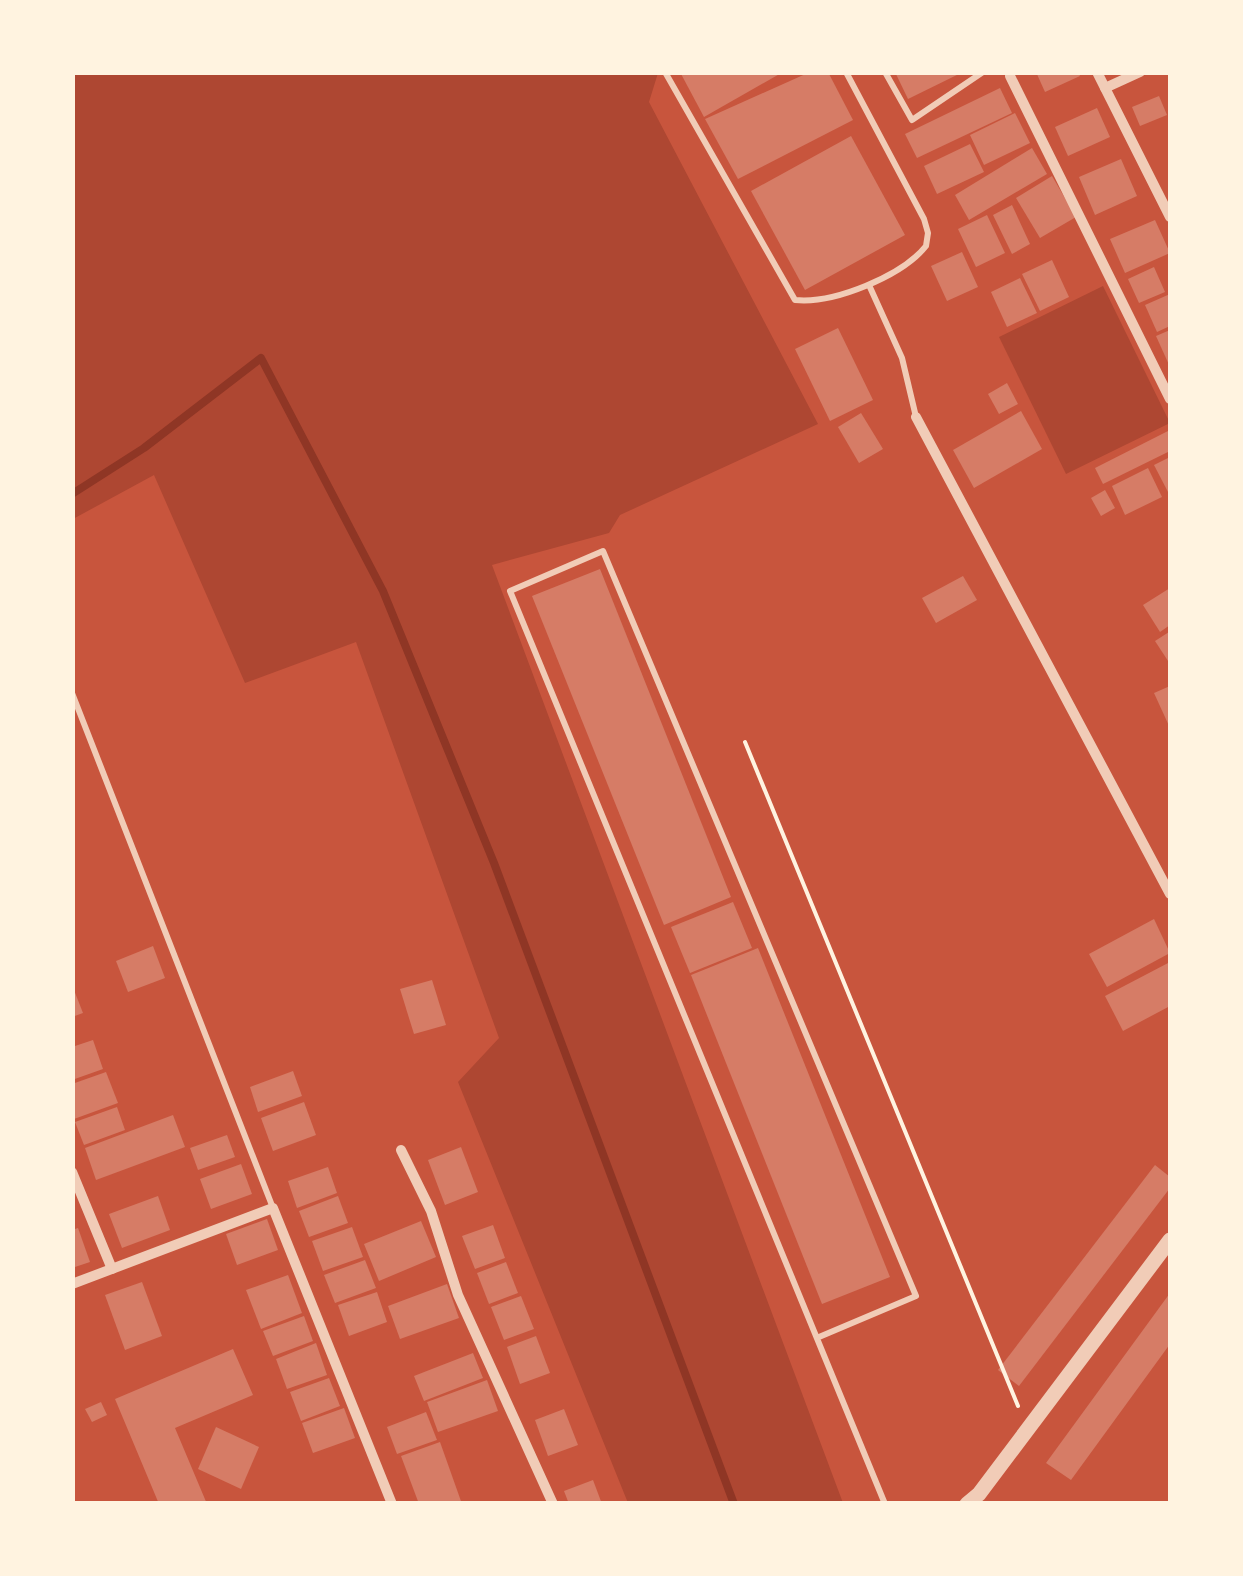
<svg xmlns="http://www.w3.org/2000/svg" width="1243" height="1576" viewBox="0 0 1243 1576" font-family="Manrope,sans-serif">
  <rect width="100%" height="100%" fill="#c8553d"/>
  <g fill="#ae4732">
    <polygon points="73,72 658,73 649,102 818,424 620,515 609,533 492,565 843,1503 628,1503 458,1082 499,1038 356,642 245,683 154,475 73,519"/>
    <polygon points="1103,286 1170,423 1066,474 999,337"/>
  </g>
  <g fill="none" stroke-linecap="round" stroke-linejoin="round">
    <polyline stroke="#8f3625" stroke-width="8" points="72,494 144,448 261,358 383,591 494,863 734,1504"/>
  </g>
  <g fill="#d67c66">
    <polygon points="680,72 783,72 704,117"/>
    <polygon points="810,72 828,72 853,120 738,179 705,119"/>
    <polygon points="895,72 963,72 908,99"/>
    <polygon points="1036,72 1078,72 1080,76 1045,92"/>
    <polygon points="1000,88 1012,113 917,158 905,134"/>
    <polygon points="1159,96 1167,115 1140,126 1132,107"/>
    <polygon points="1097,108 1110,137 1068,156 1055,127"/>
    <polygon points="1015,113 1030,143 984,165 970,135"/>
    <polygon points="851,136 905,235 805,290 751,191"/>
    <polygon points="970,144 984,172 937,194 924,166"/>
    <polygon points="1032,148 1047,174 969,220 955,195"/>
    <polygon points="1121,159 1137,196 1095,215 1079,177"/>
    <polygon points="1052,176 1076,217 1040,238 1016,198"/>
    <polygon points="1012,205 1030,244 1012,254 993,215"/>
    <polygon points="987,215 1005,253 976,267 958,229"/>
    <polygon points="1155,220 1170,253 1125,273 1110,239"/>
    <polygon points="962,252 978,287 947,301 931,266"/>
    <polygon points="1052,260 1069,297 1040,311 1022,274"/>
    <polygon points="1154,267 1165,292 1139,303 1128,279"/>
    <polygon points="1020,278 1037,313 1007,327 991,292"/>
    <polygon points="1170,294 1170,326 1157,332 1145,305"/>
    <polygon points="838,328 873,400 830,421 795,349"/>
    <polygon points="1170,330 1170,367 1156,336"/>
    <polygon points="1007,383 1018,404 999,414 988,394"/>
    <polygon points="1021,411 1042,449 974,488 953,450"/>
    <polygon points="861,413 883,449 859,463 838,427"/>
    <polygon points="1168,431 1170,451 1103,484 1095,468"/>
    <polygon points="1170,457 1170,490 1168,492 1154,465"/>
    <polygon points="1148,468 1162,497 1125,515 1112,486"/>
    <polygon points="1105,490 1115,508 1101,516 1091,498"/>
    <polygon points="600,569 731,897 664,925 532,596"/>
    <polygon points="963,576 977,600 936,623 922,598"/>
    <polygon points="1170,588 1170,625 1160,632 1143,605"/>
    <polygon points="1169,632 1170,634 1170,664 1155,641"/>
    <polygon points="1170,686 1170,728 1154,693"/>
    <polygon points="733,902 752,948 690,973 671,927"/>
    <polygon points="1154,919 1170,953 1107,987 1089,954"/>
    <polygon points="153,946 165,978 128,992 116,961"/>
    <polygon points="758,948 890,1277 822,1304 691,975"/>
    <polygon points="1170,962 1170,1006 1123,1031 1105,996"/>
    <polygon points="432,980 446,1025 414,1034 400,989"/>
    <polygon points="72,985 83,1013 72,1017"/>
    <polygon points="93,1040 103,1069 72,1080 72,1047"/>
    <polygon points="293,1071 302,1096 258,1112 250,1087"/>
    <polygon points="106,1072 118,1103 74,1119 72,1084"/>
    <polygon points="304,1102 316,1135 273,1151 261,1118"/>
    <polygon points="117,1107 125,1130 84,1145 75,1122"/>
    <polygon points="173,1115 185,1147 96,1180 85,1148"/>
    <polygon points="227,1135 235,1157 198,1170 190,1148"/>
    <polygon points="461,1147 478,1192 445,1205 428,1160"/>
    <polygon points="241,1164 252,1194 211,1209 200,1179"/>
    <polygon points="1155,1165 1170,1177 1170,1188 1019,1386 998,1370"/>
    <polygon points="328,1167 337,1193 297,1208 288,1181"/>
    <polygon points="158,1196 170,1230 122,1248 109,1214"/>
    <polygon points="338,1196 348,1223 309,1237 299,1211"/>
    <polygon points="267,1219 278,1250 237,1265 226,1234"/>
    <polygon points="421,1221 436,1257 379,1281 364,1244"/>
    <polygon points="493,1225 505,1258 475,1269 462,1236"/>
    <polygon points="352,1227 363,1257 323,1271 312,1241"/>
    <polygon points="78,1228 90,1262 72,1268 72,1230"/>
    <polygon points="365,1260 376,1288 335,1303 324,1275"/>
    <polygon points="506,1262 518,1293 489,1304 477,1273"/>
    <polygon points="288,1275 302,1313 261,1329 246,1290"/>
    <polygon points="142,1282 162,1336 125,1350 105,1295"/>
    <polygon points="447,1284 459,1318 400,1339 388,1306"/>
    <polygon points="377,1292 387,1322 349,1336 338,1305"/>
    <polygon points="1170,1293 1170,1344 1071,1480 1046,1463"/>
    <polygon points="521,1296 534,1329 504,1340 491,1307"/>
    <polygon points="304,1316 313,1341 273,1356 263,1331"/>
    <polygon points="536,1336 550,1373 520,1384 507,1347"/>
    <polygon points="316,1343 327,1375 287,1389 276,1359"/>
    <polygon points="233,1349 253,1395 175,1428 207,1504 159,1504 115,1399"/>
    <polygon points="473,1353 483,1378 424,1401 414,1376"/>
    <polygon points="329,1378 340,1406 301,1421 290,1392"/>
    <polygon points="487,1380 498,1411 438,1432 427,1402"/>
    <polygon points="101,1402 107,1415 92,1422 85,1409"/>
    <polygon points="344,1408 355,1438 313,1453 302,1423"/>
    <polygon points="564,1409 578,1445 548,1456 535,1420"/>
    <polygon points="426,1412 437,1440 397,1454 387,1427"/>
    <polygon points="216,1427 259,1447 241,1489 198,1469"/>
    <polygon points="440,1442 462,1504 419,1504 401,1456"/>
    <polygon points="593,1480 602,1504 569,1504 564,1491"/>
  </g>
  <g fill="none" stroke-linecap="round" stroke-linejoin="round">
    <polyline stroke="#fff3e0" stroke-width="4" points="745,742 1018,1406"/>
    <g stroke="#f1ccb7" stroke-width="6">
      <path d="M665 72 795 300C834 304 902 276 926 246L928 233 924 219 846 72"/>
      <polyline points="885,72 912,120 983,72"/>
      <polyline points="869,285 902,358 916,417"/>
      <polyline points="72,693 273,1208"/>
      <polyline points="819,1337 916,1296 603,551 510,591 885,1504"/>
    </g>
    <g stroke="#f1ccb7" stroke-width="10">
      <polyline points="1097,72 1170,217"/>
      <polyline points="1010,76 1170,399"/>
      <polyline points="1105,88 1140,72"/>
      <polyline points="916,417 1170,894"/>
      <polyline points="401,1150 431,1211 458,1295 553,1504"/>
      <polyline points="72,1172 112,1269"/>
      <polyline points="72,1284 273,1208 392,1504"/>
    </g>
    <polyline stroke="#f1ccb7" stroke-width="15" points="967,1504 979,1494 1170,1240"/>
  </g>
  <rect width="1243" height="1576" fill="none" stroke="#fff3e0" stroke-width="150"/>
</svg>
